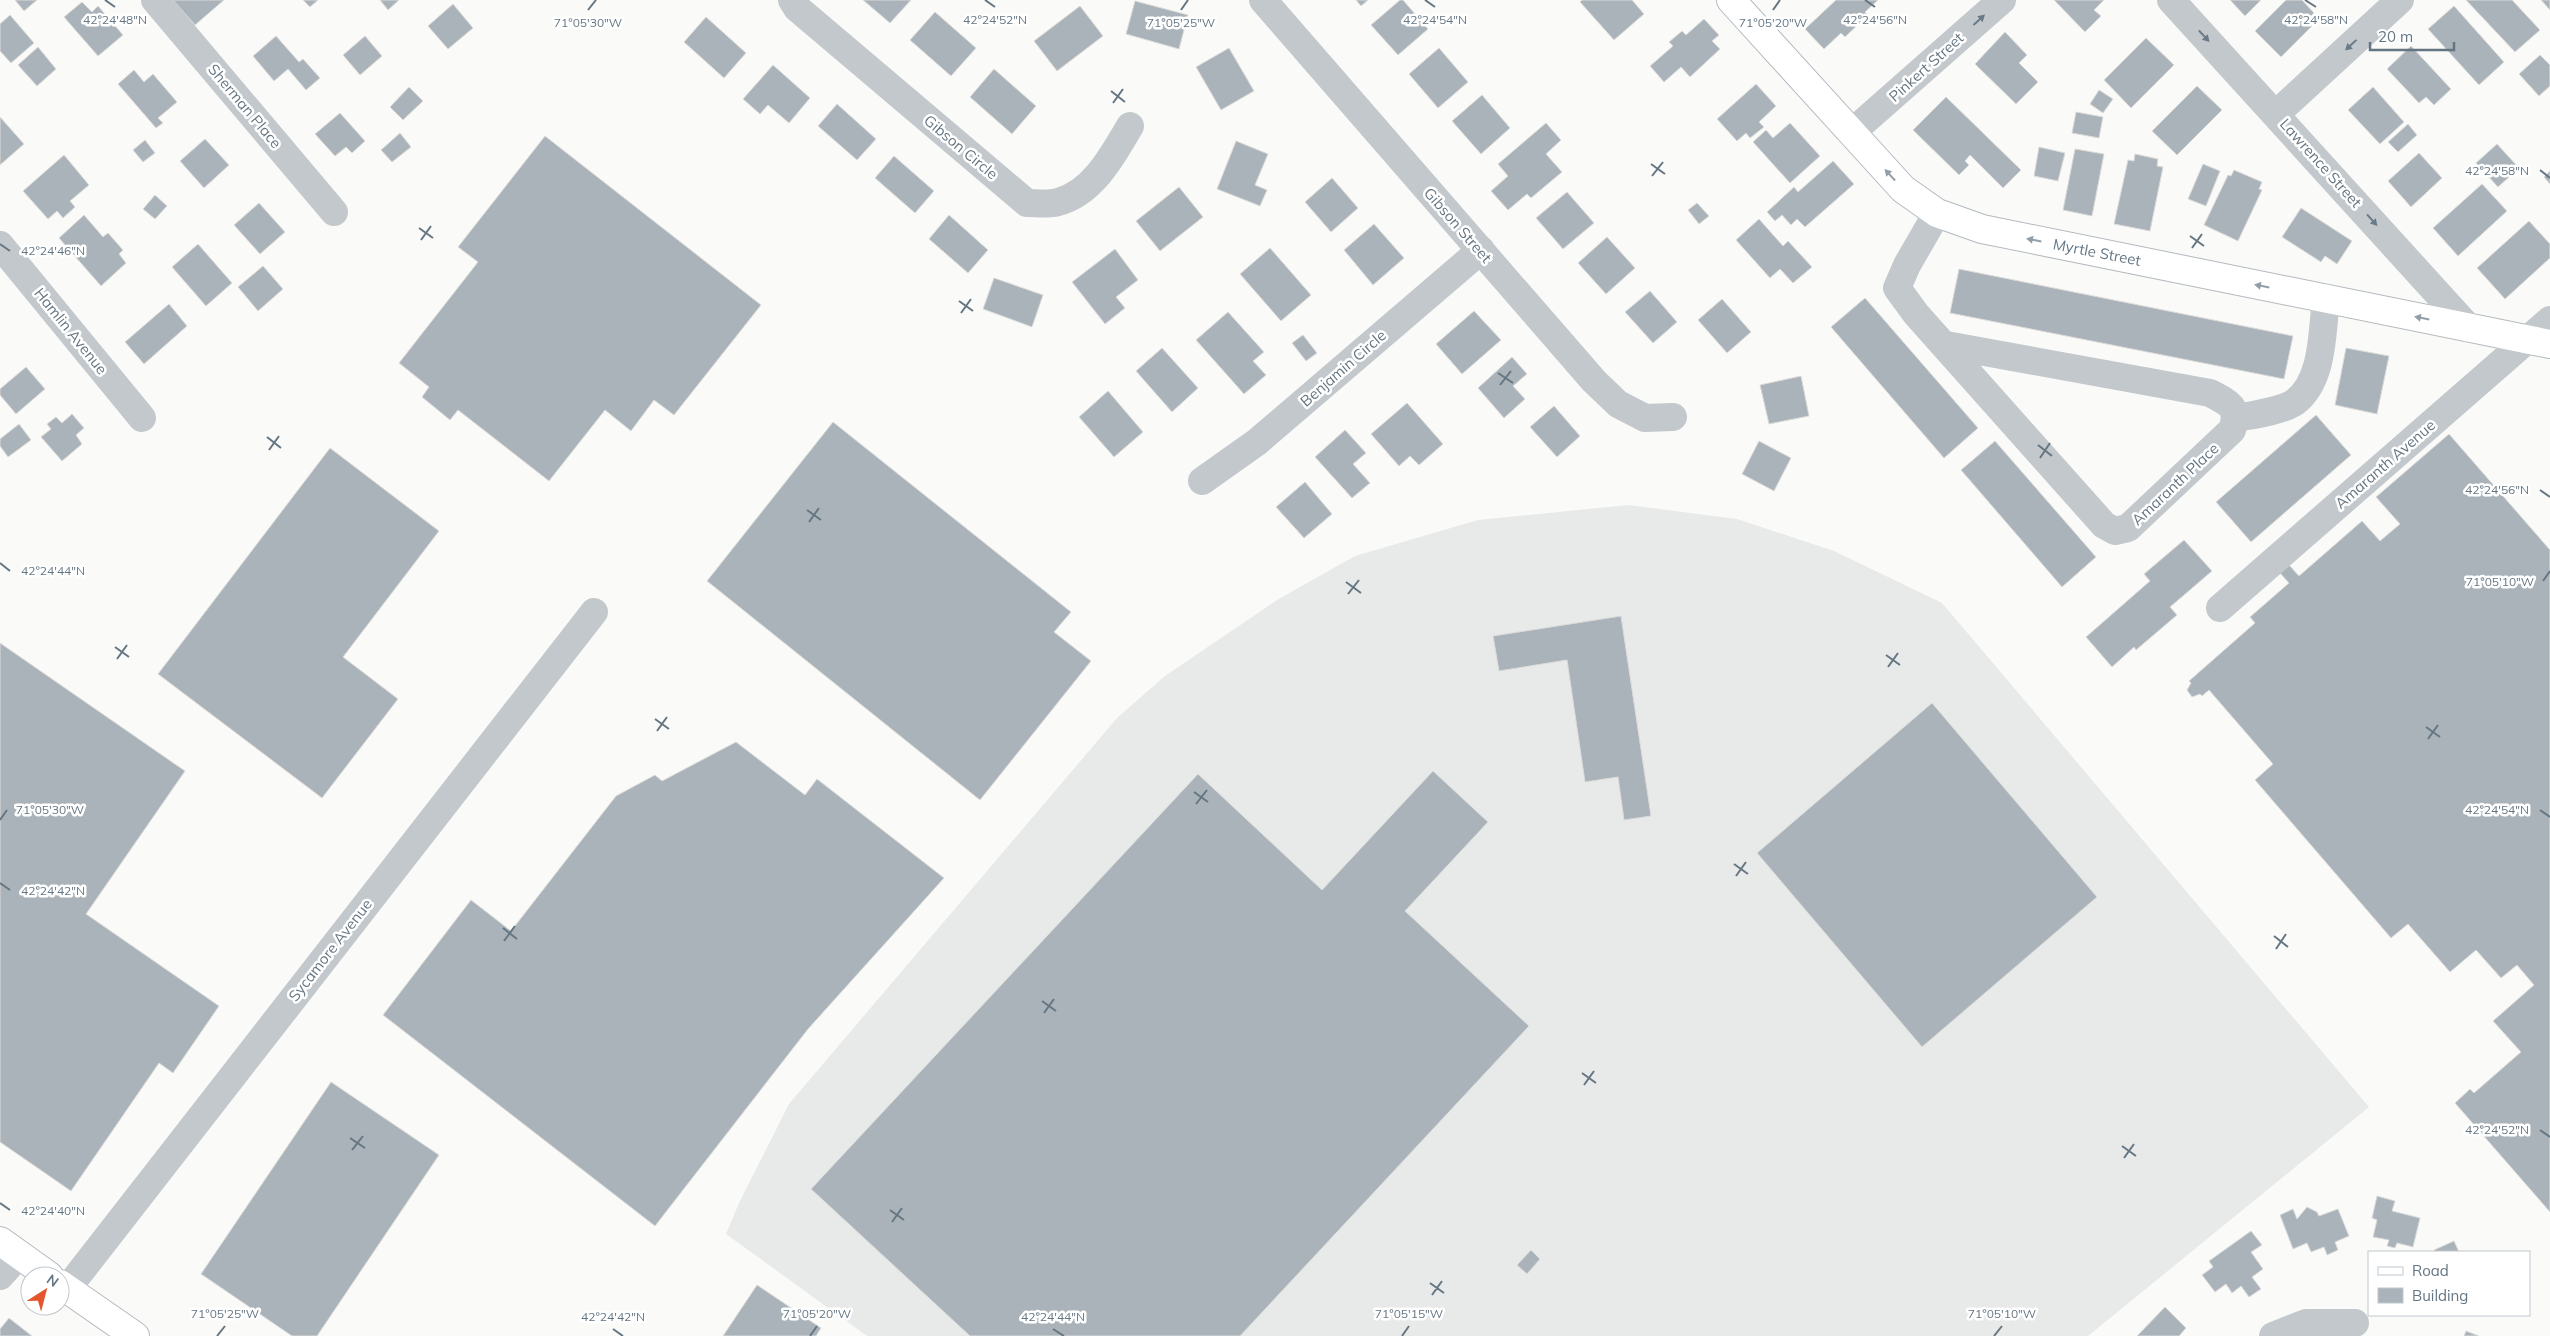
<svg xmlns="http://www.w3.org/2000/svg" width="2550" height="1336" viewBox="0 0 2550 1336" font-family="Mulish,sans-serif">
  <rect width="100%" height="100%" fill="#fafaf8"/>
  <polygon fill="#e8e9e9" points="1628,505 1737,519 1834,551 1942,603 2369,1107 2088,1336 867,1336 726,1234 739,1203 789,1104 1117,718 1165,676 1277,600 1355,556 1478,520"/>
  <g fill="#aab3b9" stroke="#dcdcda">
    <polygon points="15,0 37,0 24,11"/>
    <polygon points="173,0 224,0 195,25"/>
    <polygon points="303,0 318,0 310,7"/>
    <polygon points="380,0 399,0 388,10"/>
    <polygon points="863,0 911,0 890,23"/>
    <polygon points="1356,0 1368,0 1361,6"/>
    <polygon points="1400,0 1403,0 1428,29 1398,55 1371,25"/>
    <polygon points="1582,0 1632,0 1644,14 1614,40 1580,2"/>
    <polygon points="1836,0 1878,0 1865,12 1868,15 1845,37 1841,33 1824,49 1805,29"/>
    <polygon points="2054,0 2104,0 2094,10 2101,16 2085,32"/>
    <polygon points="2230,0 2261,0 2245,16"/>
    <polygon points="2286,0 2302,0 2314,13 2306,21 2312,26 2281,57 2255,31"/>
    <polygon points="2466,0 2512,0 2540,30 2515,52"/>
    <polygon points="2541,0 2550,0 2550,10"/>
    <polygon points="1135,1 1188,15 1179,49 1126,34"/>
    <polygon points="82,2 92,12 98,6 123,35 98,56 64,17"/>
    <polygon points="453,4 473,28 448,49 428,26"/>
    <polygon points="1080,6 1103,36 1057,71 1034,41"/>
    <polygon points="2454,6 2504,62 2479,85 2428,29"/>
    <polygon points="935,12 976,48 951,76 910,40"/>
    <polygon points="10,15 34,43 11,63 0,51 0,24"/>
    <polygon points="706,17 746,53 724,78 684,42"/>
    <polygon points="1704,19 1719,35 1712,41 1720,49 1690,77 1681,67 1664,82 1650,66 1673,46 1669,42 1682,31 1686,35"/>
    <polygon points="2005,32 2027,55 2019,63 2038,82 2016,104 1975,64"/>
    <polygon points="276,36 299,62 303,59 320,78 306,90 288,69 274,81 253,56"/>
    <polygon points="365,36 382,56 360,75 343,55"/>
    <polygon points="2146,38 2174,65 2131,108 2104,80"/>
    <polygon points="2411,46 2451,89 2434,105 2426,97 2419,103 2387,69"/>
    <polygon points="38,47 56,69 37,86 18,65"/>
    <polygon points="1229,48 1254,91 1221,110 1196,67"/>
    <polygon points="1439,48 1468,82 1438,108 1409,74"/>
    <polygon points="2540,55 2550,65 2550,86 2539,96 2519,74"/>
    <polygon points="773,65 810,98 789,123 768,105 760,114 743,99"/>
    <polygon points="994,69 1036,106 1012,134 970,97"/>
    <polygon points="134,70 144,82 153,74 177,102 158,118 163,123 156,128 118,84"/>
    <polygon points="1756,84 1776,106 1759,122 1764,127 1750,138 1746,133 1737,141 1717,119"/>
    <polygon points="2197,86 2222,110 2177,155 2152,131"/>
    <polygon points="409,87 423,101 403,120 390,107"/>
    <polygon points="2373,87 2404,122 2380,144 2348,110"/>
    <polygon points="2099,90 2113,99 2103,113 2090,104"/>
    <polygon points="1482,95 1510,128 1481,154 1452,121"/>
    <polygon points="1946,97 2021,170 2003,188 1970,155 1965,161 1969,165 1959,175 1913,130"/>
    <polygon points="837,104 876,139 857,160 818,126"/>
    <polygon points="2076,112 2103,117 2099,138 2072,133"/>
    <polygon points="340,113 365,141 352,153 346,147 335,156 315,134"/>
    <polygon points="0,117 24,144 0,165"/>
    <polygon points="1546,123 1561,140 1546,154 1562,172 1531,198 1527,194 1508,210 1491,191 1508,176 1498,164"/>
    <polygon points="1790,123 1820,156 1790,183 1753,142 1766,130 1773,138"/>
    <polygon points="2408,124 2417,135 2398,152 2388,142"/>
    <polygon points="400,133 411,147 392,162 381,150"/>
    <polygon points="545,136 761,305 674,415 654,400 631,431 605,410 549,481 458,410 450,420 422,397 429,387 399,363 478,262 458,247"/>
    <polygon points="205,139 229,165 204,188 180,161"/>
    <polygon points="145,140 155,153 143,162 133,150"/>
    <polygon points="1236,141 1268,154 1255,185 1267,190 1260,206 1217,189"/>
    <polygon points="2497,144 2519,168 2498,187 2476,163"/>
    <polygon points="2039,147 2065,153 2058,181 2034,176"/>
    <polygon points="2075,149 2104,154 2092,216 2063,210"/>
    <polygon points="2419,153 2442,178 2411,207 2388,181"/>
    <polygon points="2135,154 2158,159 2157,166 2163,167 2150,231 2114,224 2128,160 2134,161"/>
    <polygon points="64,155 89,185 70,201 75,207 63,218 57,211 48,219 23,191"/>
    <polygon points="894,156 934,191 915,213 875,178"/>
    <polygon points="1833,161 1854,184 1805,227 1797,219 1791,225 1782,215 1775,221 1767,212 1794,187 1798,192"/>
    <polygon points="2203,164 2220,171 2206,206 2188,199"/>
    <polygon points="2234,170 2262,182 2259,189 2262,190 2238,241 2204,225 2228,175 2231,176"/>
    <polygon points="2550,171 2550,184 2544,177"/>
    <polygon points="1332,178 1358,208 1331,232 1305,202"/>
    <polygon points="2482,184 2507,211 2458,256 2433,228"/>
    <polygon points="1179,187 1203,217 1160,251 1136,221"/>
    <polygon points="1567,192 1594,223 1563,249 1536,218"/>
    <polygon points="155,195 167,206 155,219 143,209"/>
    <polygon points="259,203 285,232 260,254 234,225"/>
    <polygon points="1697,203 1709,216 1699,224 1688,210"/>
    <polygon points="2301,208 2352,241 2337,264 2325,256 2321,262 2282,237"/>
    <polygon points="84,215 103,237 108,233 123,250 119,254 126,263 101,286 59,238"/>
    <polygon points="949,215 988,250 968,273 929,239"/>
    <polygon points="1759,219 1783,246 1788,241 1812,267 1793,283 1780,269 1770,278 1736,240"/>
    <polygon points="2529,221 2550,244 2550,258 2505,299 2477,268"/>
    <polygon points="1374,224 1404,258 1373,285 1344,250"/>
    <polygon points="1607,237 1635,268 1606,294 1578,263"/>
    <polygon points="198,244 232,283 206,306 172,267"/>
    <polygon points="1270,248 1311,295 1281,321 1240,274"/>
    <polygon points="1115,249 1138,280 1116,297 1125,308 1105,324 1072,282"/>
    <polygon points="263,266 283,289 258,311 238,287"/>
    <polygon points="1959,269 2293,336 2284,379 1950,313"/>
    <polygon points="994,278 1043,295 1032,327 983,309"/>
    <polygon points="1650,291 1677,322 1653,343 1625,312"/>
    <polygon points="1865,298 1978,428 1944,458 1831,327"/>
    <polygon points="1722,299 1751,332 1727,353 1698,320"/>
    <polygon points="169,304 187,326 144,364 125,342"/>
    <polygon points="1474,311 1501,340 1462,374 1436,344"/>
    <polygon points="1228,312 1264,352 1253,361 1266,375 1244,394 1196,340"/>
    <polygon points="1303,335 1317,353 1306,361 1292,343"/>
    <polygon points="1162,348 1198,388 1172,412 1136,371"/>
    <polygon points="2346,348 2389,356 2377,414 2335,405"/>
    <polygon points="1512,357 1527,374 1513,386 1525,399 1504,418 1478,388"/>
    <polygon points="26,367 45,389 16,414 0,395 0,389"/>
    <polygon points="1801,376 1809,416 1769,424 1760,385"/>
    <polygon points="1108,391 1143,432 1114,457 1079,417"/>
    <polygon points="1407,403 1443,444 1419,465 1410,456 1399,466 1371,434"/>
    <polygon points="1554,406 1580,436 1557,457 1530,427"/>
    <polygon points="72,414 84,428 76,435 82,444 62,461 41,437 51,429 47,424 56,417 62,423"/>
    <polygon points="2316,415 2351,455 2251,542 2216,502"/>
    <polygon points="833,422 1071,612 1054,632 1091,661 980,800 707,581"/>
    <polygon points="19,424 31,440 8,457 0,446 0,439"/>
    <polygon points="1345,430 1366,453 1353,464 1370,483 1352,498 1315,457"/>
    <polygon points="2449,434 2550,550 2550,1212 2455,1103 2470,1089 2474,1093 2521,1052 2493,1021 2534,985 2517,965 2501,978 2476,950 2450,972 2408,924 2391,938 2255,780 2273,764 2209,690 2202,696 2200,694 2192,697 2187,690 2191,683 2189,681 2255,623 2250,617 2289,583 2280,573 2289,565 2299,576 2362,521 2380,541 2400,524 2376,497"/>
    <polygon points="1759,441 1791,458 1774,491 1742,474"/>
    <polygon points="1995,441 2096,557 2062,587 1961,470"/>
    <polygon points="330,448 439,531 343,657 398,699 322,798 158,674"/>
    <polygon points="1305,482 1332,514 1304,538 1276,507"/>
    <polygon points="2184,540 2212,571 2170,607 2177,615 2136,650 2134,647 2112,667 2086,637 2150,581 2144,574"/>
    <polygon points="1621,616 1651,816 1624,820 1618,777 1585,782 1567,660 1499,671 1493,636"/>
    <polygon points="0,643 185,771 86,914 219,1006 173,1073 159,1063 71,1191 0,1142"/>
    <polygon points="1932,703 2097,897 1922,1047 1757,853"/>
    <polygon points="736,742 805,795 817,779 944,878 808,1029 655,1226 383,1015 471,900 511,931 616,796 655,775 662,781"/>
    <polygon points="1433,771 1488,822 1405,911 1529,1026 1240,1336 970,1336 811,1189 1198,774 1322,890"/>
    <polygon points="331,1082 439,1155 317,1336 292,1336 201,1274"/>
    <polygon points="2377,1196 2395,1201 2392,1211 2420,1218 2413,1247 2397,1243 2395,1248 2387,1246 2389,1240 2373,1237 2377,1220 2372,1218"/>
    <polygon points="2307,1207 2317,1212 2319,1216 2338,1209 2349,1236 2335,1242 2338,1250 2327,1255 2324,1247 2311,1252 2307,1243 2293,1249 2280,1215 2293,1209 2297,1219"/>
    <polygon points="2251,1231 2262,1245 2251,1252 2263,1269 2252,1277 2261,1289 2249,1297 2241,1286 2232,1293 2226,1284 2215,1292 2202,1275 2213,1267 2209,1261"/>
    <polygon points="2454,1241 2459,1252 2435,1252 2434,1250"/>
    <polygon points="1531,1250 1540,1259 1527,1274 1517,1265"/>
    <polygon points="757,1285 821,1328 816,1336 723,1336"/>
    <polygon points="2165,1307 2186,1328 2179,1336 2137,1336"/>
    <polygon points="9,1318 32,1336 0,1336 0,1329"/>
    <polygon points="2466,1331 2479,1336 2464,1336"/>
  </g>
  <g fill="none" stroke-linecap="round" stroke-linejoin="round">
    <g stroke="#b3babf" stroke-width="30">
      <g id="secondary">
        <polyline points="1731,0 1903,189 1937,213 1982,229 2550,344"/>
        <polyline points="0,1241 49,1276"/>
        <polyline points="60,1284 135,1336"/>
      </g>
    </g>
    <g stroke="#c3c8cc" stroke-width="28">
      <polyline points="155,0 334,212"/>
      <path d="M792 0 797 8 1027 203C1037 203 1048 205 1058 202 1093 193 1113 155 1130 126"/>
      <polyline points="1263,0 1594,381 1618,404 1645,418 1673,417"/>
      <polyline points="2171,0 2469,328"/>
      <polyline points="2276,114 2400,0"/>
      <polyline points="1851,133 2002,0"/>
      <path d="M1937 213 1907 265 1897 288 1916 314 2104 525 2115 531 2128 528 2232 430C2240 407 2229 403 2210 393L1946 345"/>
      <polyline points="0,245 142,418"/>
      <path d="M2236 418C2252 415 2282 411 2295 402 2324 380 2322 331 2326 298"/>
      <polyline points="1202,481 1257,442 1481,250"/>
      <polyline points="2220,608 2550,320"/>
      <polyline points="0,1276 19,1255"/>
      <polyline points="67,1289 594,612"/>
      <polyline points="2273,1336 2306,1323 2355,1323"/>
    </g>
    <use href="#secondary" stroke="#fff" stroke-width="28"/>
  </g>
  <defs><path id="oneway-solid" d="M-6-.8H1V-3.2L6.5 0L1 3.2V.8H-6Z" transform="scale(1.25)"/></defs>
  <g fill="#6a7a87">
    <use href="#oneway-solid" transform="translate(1979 20) rotate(-42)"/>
    <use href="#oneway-solid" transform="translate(2204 36) rotate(47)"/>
    <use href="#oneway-solid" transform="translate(2351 45) rotate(137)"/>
    <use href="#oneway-solid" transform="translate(2372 220) rotate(48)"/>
  </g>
  <g fill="#939fa8">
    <use href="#oneway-solid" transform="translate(1890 175) rotate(-133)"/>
    <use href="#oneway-solid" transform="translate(2034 240) rotate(-169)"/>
    <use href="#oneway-solid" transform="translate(2262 286) rotate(-169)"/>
    <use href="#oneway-solid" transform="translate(2422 318) rotate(-169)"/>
  </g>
  <path fill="none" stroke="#657683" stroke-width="2" d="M105 0 115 7M985 0 995 7M1425 0 1435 7M1865 0 1875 7M2305 0 2316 7M588 10 596 0M1181 10 1188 0M1773 10 1780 0M1111 91 1125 102M1113 103 1123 89M1651 164 1665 174M2540 170 2550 178M1652 176 1663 162M419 228 433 238M2190 236 2204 246M421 240 431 226M0 244 10 251M2192 248 2202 234M959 301 973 311M961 313 971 299M1498 373 1513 383M1500 385 1511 371M267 437 281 448M2038 445 2052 456M269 450 279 436M2040 458 2050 443M2540 490 2550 497M807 510 821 520M809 522 819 508M0 563 10 571M2543 581 2550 571M1346 582 1361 593M1348 594 1359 580M115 647 129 657M1886 655 1900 665M117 659 127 645M1888 667 1898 653M655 719 669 729M2426 727 2440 737M657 731 667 717M2428 739 2438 725M1194 792 1208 802M1196 804 1207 790M2540 810 2550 817M0 820 7 810M1734 864 1748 874M1736 876 1746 862M0 883 10 890M503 928 517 939M2274 936 2288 947M504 941 515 926M2276 949 2286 934M1042 1001 1056 1011M1044 1013 1054 999M1582 1073 1596 1083M1584 1085 1594 1071M2540 1130 2550 1137M350 1138 365 1148M2122 1146 2136 1156M352 1150 363 1136M2124 1158 2134 1144M0 1203 10 1210M890 1210 904 1220M892 1222 902 1208M1430 1283 1444 1293M1432 1295 1442 1281M613 1329 623 1336M1053 1329 1064 1336M217 1336 225 1326M810 1336 817 1326M1402 1336 1409 1326M1994 1336 2002 1326"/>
  <g text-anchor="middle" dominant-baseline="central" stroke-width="5" stroke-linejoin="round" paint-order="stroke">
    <g font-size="15" fill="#657683" stroke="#fff">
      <text transform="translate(1926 67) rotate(-42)">Pinkert Street</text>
      <text transform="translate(245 106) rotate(50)">Sherman Place</text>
      <text transform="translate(961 147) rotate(40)">Gibson Circle</text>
      <text transform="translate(2321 163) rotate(48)">Lawrence Street</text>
      <text transform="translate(1458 225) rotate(49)">Gibson Street</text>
      <text transform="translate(2097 252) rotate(11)">Myrtle Street</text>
      <text transform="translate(71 331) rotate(51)">Hamlin Avenue</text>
      <text transform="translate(1343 368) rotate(-41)">Benjamin Circle</text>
      <text transform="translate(2385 464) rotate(-41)">Amaranth Avenue</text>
      <text transform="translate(2175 484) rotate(-43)">Amaranth Place</text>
      <text transform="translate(330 950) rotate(-52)">Sycamore Avenue</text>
    </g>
  </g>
  <g font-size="12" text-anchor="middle" fill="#657683" stroke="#fff" stroke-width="5" stroke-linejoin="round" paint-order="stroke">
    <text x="1875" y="24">42°24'56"N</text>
    <text x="115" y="24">42°24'48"N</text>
    <text x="995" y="24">42°24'52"N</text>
    <text x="1435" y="24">42°24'54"N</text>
    <text x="2316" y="24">42°24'58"N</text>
    <text x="588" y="27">71°05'30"W</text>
    <text x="1181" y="27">71°05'25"W</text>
    <text x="1773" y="27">71°05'20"W</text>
    <text x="2497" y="175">42°24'58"N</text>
    <text x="53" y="255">42°24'46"N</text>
    <text x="2497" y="494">42°24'56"N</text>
    <text x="53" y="575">42°24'44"N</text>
    <text x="2500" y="586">71°05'10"W</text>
    <text x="50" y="814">71°05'30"W</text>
    <text x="2497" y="814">42°24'54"N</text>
    <text x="53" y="895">42°24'42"N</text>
    <text x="2497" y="1134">42°24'52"N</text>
    <text x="53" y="1215">42°24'40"N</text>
    <text x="225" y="1318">71°05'25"W</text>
    <text x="817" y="1318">71°05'20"W</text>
    <text x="1409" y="1318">71°05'15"W</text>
    <text x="2002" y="1318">71°05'10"W</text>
    <text x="613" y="1321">42°24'42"N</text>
    <text x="1053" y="1321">42°24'44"N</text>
  </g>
  <rect x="2368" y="1251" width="162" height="65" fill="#ffffff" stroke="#c1c8cd"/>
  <rect x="2378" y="1267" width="25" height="8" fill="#ffffff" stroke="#c1c8cd"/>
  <text x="2412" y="1276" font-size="15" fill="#657683">Road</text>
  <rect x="2378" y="1288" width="25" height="15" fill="#aab3b9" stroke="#c1c8cd"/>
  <text x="2412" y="1301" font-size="15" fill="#657683">Building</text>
  <g transform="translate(45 1291) rotate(36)"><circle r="24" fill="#ffffff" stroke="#c1c8cd"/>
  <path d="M0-4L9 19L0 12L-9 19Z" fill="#e4572e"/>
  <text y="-8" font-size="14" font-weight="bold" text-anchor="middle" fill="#657683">N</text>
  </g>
  <path d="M2370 42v8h84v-8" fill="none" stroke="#657683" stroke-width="2.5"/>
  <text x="2378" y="42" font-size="15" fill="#657683" stroke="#ffffff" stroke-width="4" paint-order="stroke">20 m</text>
</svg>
